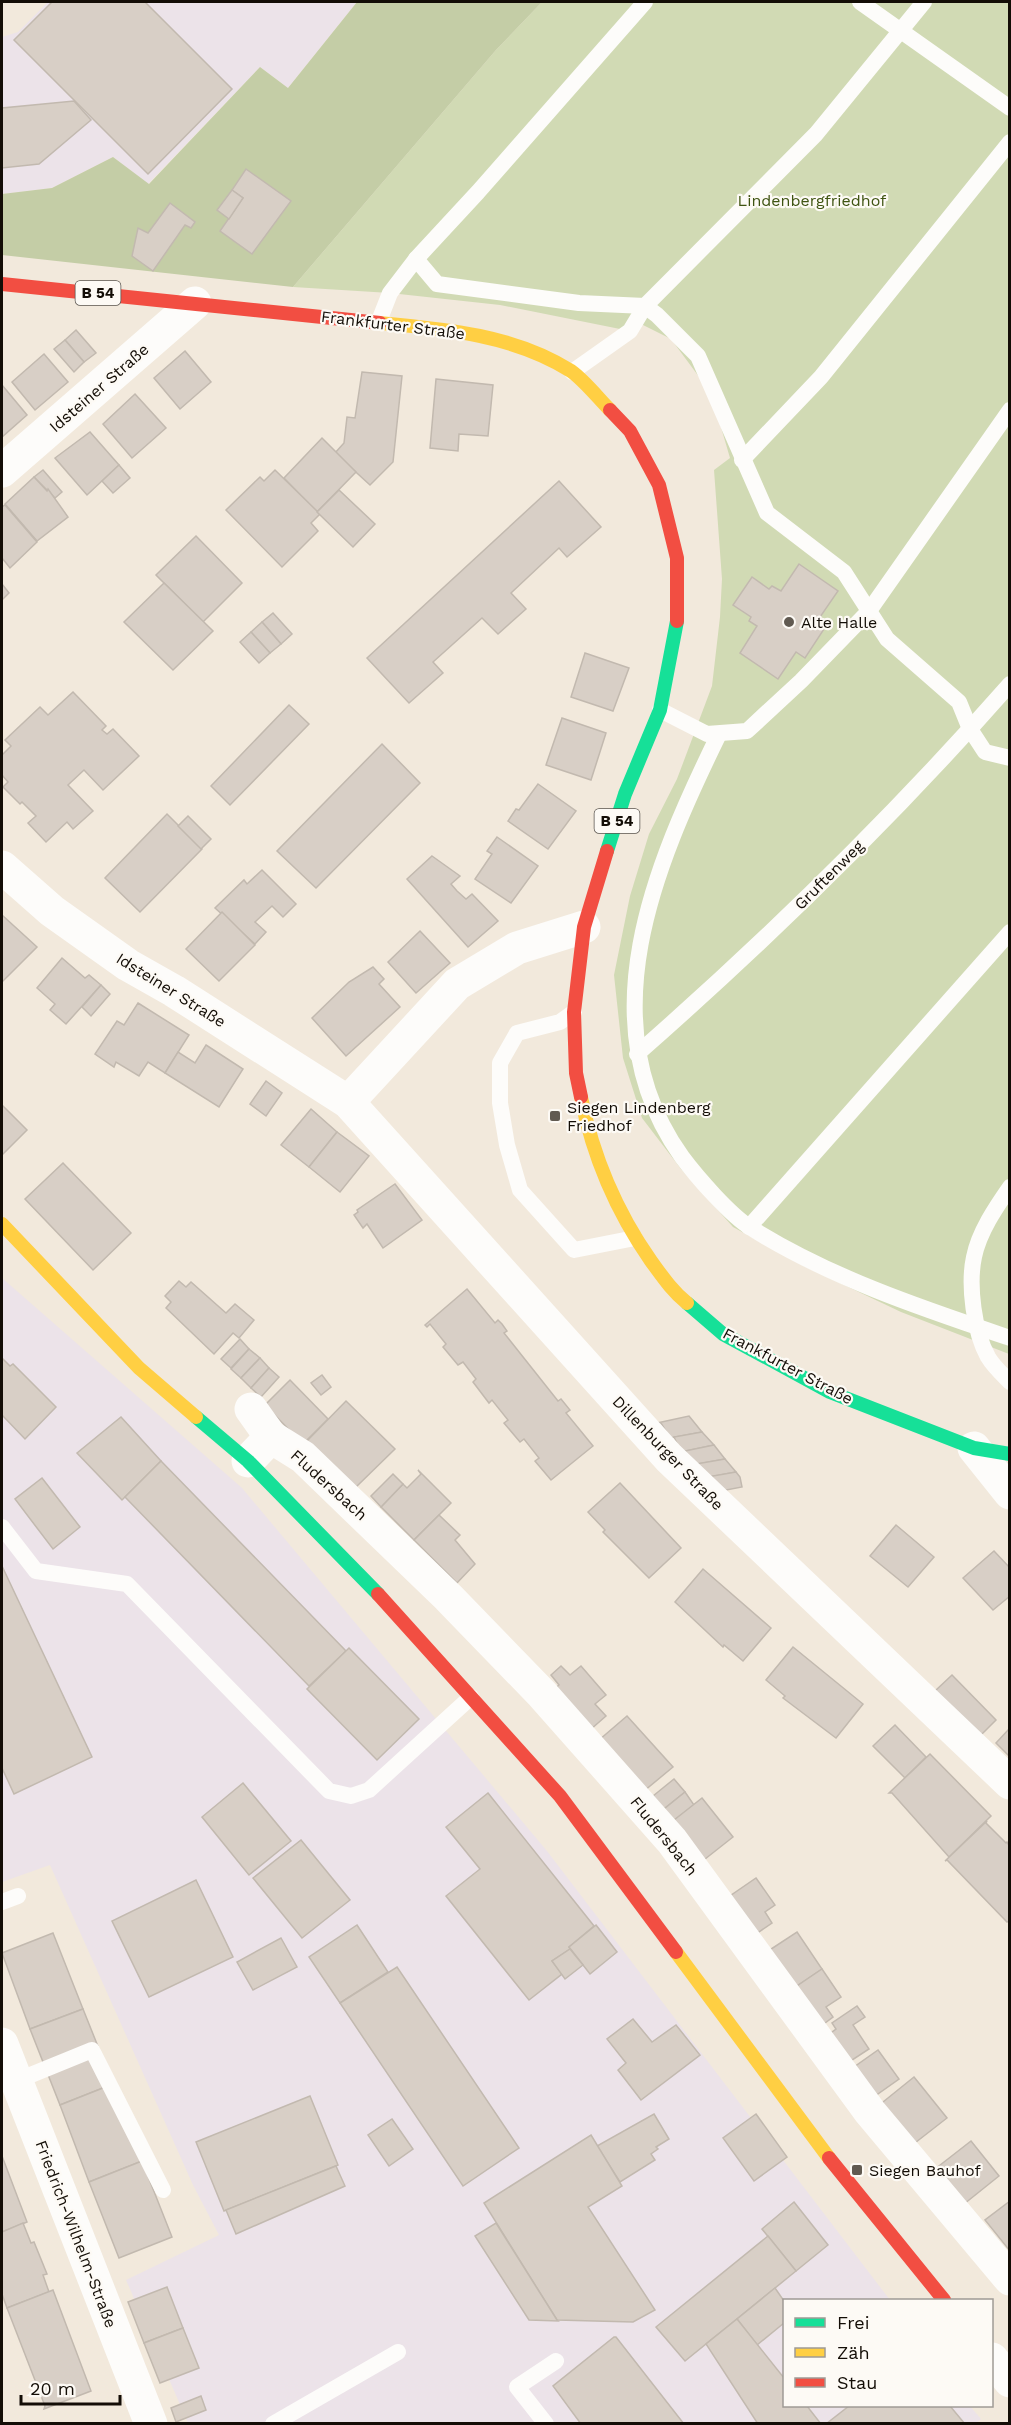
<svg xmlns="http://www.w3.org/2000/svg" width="1011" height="2425" viewBox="0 0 1011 2425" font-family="'Work Sans',sans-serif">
  <rect width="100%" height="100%" fill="#f2e9dc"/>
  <g fill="#ece3e9">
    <polygon points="48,2 357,2 288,88 260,67 148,184 113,157 52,188 2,194 2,37 18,32"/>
    <polygon points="2,1278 242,1488 547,1851 890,2300 784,2300 784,2406 970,2406 981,2419 975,2424 188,2423 126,2280 219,2235 193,2185 50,1865 2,1882"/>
  </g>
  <polygon fill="#d1dab4" points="542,2 1009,2 1009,1354 901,1312 804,1266 733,1227 681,1169 642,1118 623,1058 614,975 630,896 649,834 677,779 712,686 720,617 722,579 714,470 730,458 711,393 671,339 641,324 630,331 500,305 390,293 293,287 496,50"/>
  <polygon fill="#c4cda6" points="357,2 542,2 496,50 293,287 2,255 2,194 52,188 113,157 149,184 260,67 288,88"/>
  <g fill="#d8cfc6" stroke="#c2b9af" stroke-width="1.5">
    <polygon points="52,2 145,2 232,89 148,174 14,40"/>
    <polygon points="74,101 91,120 39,164 2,168 2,108"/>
    <polygon points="246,169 291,201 252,254 220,231 243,198 232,190"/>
    <polygon points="232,190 243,198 229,219 217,210"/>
    <polygon points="170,203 195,222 191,228 185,225 153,271 132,256 138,228 148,233"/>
    <polygon points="76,330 96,353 84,362 65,340"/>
    <polygon points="65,340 84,362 74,372 54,349"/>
    <polygon points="185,351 211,382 180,409 154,378"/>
    <polygon points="44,354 68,382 35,410 12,382"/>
    <polygon points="362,372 402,376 393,462 370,485 335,453 344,443 347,417 355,418"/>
    <polygon points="436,379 493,385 488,436 459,434 458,451 430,448"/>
    <polygon points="2,385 27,415 2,437"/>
    <polygon points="135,394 166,428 132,458 103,424"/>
    <polygon points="90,432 119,465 87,495 55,458"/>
    <polygon points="322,438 356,472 317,512 284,478"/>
    <polygon points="119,465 130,478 113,493 102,481"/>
    <polygon points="43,470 62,492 55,498 34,477"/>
    <polygon points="275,470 320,514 311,523 318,531 282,567 226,510 260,477 264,481"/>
    <polygon points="34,477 47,491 48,489 68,517 37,541 5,504"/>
    <polygon points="559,481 601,527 567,557 559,548 511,593 526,609 498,634 482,618 433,662 443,673 409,703 367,658"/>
    <polygon points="339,490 375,524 353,547 317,512"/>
    <polygon points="5,505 37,542 10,568 2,558 2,507"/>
    <polygon points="196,536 242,583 203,622 156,575"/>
    <polygon points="799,564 838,591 820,617 828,623 805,658 796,652 778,679 740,653 757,626 749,621 751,617 733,605 752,577 769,589 772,586 781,591"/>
    <polygon points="164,583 213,631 173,670 124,622"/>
    <polygon points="2,584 9,593 2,600"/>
    <polygon points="273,613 292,634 281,644 262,622"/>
    <polygon points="262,622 281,644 270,653 251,632"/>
    <polygon points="251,632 270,653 259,663 240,642"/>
    <polygon points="585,653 629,668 613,711 571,697"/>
    <polygon points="73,692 106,726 102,730 107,734 113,729 139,756 103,790 84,770 68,785 93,811 73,829 67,822 46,842 28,823 36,816 22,802 20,804 3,787 8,782 2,775 2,755 11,746 5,740 40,707 48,715"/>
    <polygon points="289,705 309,724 230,805 211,786"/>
    <polygon points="562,718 606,733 591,780 546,765"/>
    <polygon points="382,744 420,783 316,888 277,851"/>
    <polygon points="538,784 576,811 548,849 508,821 516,809 519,810"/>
    <polygon points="167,814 202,849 140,912 105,878"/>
    <polygon points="188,816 211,839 201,849 178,826"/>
    <polygon points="497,837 538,866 511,903 475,879 492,854 487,851"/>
    <polygon points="432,856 460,876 451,884 457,891 466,899 472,894 498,921 468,947 407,879"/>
    <polygon points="262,870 296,904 283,917 272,906 255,922 266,932 255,944 215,908 244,880 247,884"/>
    <polygon points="222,912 255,945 219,981 186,949"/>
    <polygon points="2,915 37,947 3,981 2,980"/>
    <polygon points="420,931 450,963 416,993 388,962"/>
    <polygon points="62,958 85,978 89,975 101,985 66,1024 50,1010 55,1004 37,988"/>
    <polygon points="373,967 384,979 379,984 400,1007 346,1056 312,1018 349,982"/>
    <polygon points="101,985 110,994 91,1016 82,1007"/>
    <polygon points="138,1003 189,1035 165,1073 148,1062 139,1076 116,1062 114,1067 95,1054 117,1021 124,1025"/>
    <polygon points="206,1045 243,1069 219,1107 165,1073 178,1052 195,1063"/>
    <polygon points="266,1081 282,1093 266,1116 250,1104"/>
    <polygon points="2,1105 27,1130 2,1155"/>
    <polygon points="311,1109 337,1132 309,1167 281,1145"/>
    <polygon points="337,1132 369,1156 340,1192 309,1167"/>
    <polygon points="63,1163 131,1233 93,1270 25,1199"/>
    <polygon points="395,1184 422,1220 383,1248 367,1224 363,1228 354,1215 358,1212 357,1210"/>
    <polygon points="179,1281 186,1287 191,1282 226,1313 235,1304 254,1320 239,1338 233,1333 214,1354 166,1308 171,1302 165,1296"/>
    <polygon points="467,1289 495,1323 498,1320 502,1324 507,1331 504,1333 558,1401 561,1399 570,1410 566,1413 593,1446 551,1480 535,1461 539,1458 524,1439 520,1442 504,1423 508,1420 492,1400 489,1403 473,1382 476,1379 463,1362 458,1365 443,1347 446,1344 430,1324 427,1327 425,1325"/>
    <polygon points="240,1339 249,1349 231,1368 221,1359"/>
    <polygon points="249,1349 260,1358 241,1378 231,1369"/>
    <polygon points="2,1358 10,1366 13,1364 56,1407 25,1439 2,1415"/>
    <polygon points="260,1358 269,1368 251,1388 241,1378"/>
    <polygon points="269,1368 279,1377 261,1397 251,1388"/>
    <polygon points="322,1375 331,1387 321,1395 311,1383"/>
    <polygon points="290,1380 328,1419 303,1444 265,1405"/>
    <polygon points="346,1401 395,1449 355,1488 305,1443"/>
    <polygon points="689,1416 702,1432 670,1438 661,1423 657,1423"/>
    <polygon points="121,1417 161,1461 122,1500 77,1453"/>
    <polygon points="702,1432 714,1445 681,1452 674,1437"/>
    <polygon points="714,1445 725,1459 692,1465 685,1451"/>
    <polygon points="725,1459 736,1472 704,1478 696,1464"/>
    <polygon points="161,1461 346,1651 309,1686 125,1497"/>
    <polygon points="418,1470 451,1503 414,1540 381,1507 403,1484 407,1488 421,1474"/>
    <polygon points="736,1472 740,1477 742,1487 716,1492 707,1477"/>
    <polygon points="393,1474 403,1484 381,1507 371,1496"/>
    <polygon points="42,1478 80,1527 53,1549 15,1499"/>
    <polygon points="620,1483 681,1548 649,1578 603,1532 605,1530 588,1512"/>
    <polygon points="439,1515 460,1535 455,1540 475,1564 457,1583 414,1540"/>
    <polygon points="896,1525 934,1557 908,1587 870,1556"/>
    <polygon points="994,1551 1010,1568 1010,1596 993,1610 963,1578"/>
    <polygon points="2,1566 92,1757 14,1794 2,1768"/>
    <polygon points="703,1569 771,1628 743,1661 724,1645 723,1647 675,1602"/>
    <polygon points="793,1647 863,1704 836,1738 783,1698 785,1696 766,1680"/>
    <polygon points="349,1648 419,1719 377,1760 307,1689"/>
    <polygon points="561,1666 570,1675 581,1666 606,1695 595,1704 606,1716 590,1730 554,1689 559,1685 551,1675"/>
    <polygon points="952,1675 996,1720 979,1737 935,1691"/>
    <polygon points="627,1716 673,1767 644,1791 599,1740"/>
    <polygon points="895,1725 926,1757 905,1778 873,1746"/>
    <polygon points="1009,1729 1010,1729 1010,1757 996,1743"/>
    <polygon points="930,1754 991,1816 949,1857 892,1793 889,1793"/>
    <polygon points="674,1779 685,1792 664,1809 653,1796"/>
    <polygon points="243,1783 291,1841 249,1875 202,1817"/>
    <polygon points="685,1792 694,1805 673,1821 664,1809"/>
    <polygon points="488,1793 594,1926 569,1947 570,1949 552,1961 562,1974 529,2000 446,1896 480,1869 446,1827"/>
    <polygon points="702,1798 733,1837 700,1863 669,1824"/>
    <polygon points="987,1821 986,1823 1006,1843 1007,1842 1010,1847 1010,1920 1007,1922 947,1860 945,1861"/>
    <polygon points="301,1840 350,1900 302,1938 253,1878"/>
    <polygon points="756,1878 775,1905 765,1912 772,1923 753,1936 727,1898"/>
    <polygon points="196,1880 233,1957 149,1997 112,1921"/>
    <polygon points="357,1925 388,1972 340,2003 309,1957"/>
    <polygon points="596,1925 617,1952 590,1974 569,1947"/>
    <polygon points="797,1932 822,1969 791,1990 765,1953"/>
    <polygon points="53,1933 83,2009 30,2029 2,1953"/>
    <polygon points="281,1938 297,1967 253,1990 237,1962"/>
    <polygon points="570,1949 583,1965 565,1979 552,1961"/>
    <polygon points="397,1967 519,2148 463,2186 340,2003"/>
    <polygon points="822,1969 841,1997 826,2007 833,2017 817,2029 791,1990"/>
    <polygon points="857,2006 865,2017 853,2025 869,2049 843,2066 824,2038 836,2029 832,2023"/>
    <polygon points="83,2009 113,2084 60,2105 30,2029"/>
    <polygon points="633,2019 652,2042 676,2025 700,2055 641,2100 618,2070 626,2063 607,2039"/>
    <polygon points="878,2050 899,2079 868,2101 847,2072"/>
    <polygon points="914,2077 947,2118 911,2146 878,2106"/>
    <polygon points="113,2084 142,2161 89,2182 60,2105"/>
    <polygon points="310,2096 338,2165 224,2211 196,2142"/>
    <polygon points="654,2114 669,2139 656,2147 658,2149 651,2154 655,2160 620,2182 597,2146"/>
    <polygon points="756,2114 787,2157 754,2181 723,2138"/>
    <polygon points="392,2119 413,2149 389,2166 368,2135"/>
    <polygon points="591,2135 622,2186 588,2207 655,2310 633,2322 557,2320 484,2203"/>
    <polygon points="971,2141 999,2176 964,2204 935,2169"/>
    <polygon points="2,2156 27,2222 2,2232"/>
    <polygon points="142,2161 172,2237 119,2258 89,2182"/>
    <polygon points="336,2166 345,2186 236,2234 226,2210"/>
    <polygon points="1010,2201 1010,2251 985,2220"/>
    <polygon points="794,2202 828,2245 796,2271 762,2229"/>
    <polygon points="23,2223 31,2243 34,2242 47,2274 43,2275 49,2292 7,2308 2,2294 2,2232"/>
    <polygon points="496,2223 557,2320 558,2321 529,2320 475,2236"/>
    <polygon points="768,2236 796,2271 685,2361 656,2327"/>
    <polygon points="167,2287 183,2328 144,2343 128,2302"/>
    <polygon points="775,2288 784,2301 784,2323 757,2345 737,2319"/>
    <polygon points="53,2290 91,2391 44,2409 45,2406 7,2308"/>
    <polygon points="737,2319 784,2378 784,2406 807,2406 821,2424 758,2424 706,2344"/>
    <polygon points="183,2328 199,2368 160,2383 144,2343"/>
    <polygon points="614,2337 616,2337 684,2424 581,2424 553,2386"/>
    <polygon points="201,2396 206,2410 176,2422 171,2408"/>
    <polygon points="849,2406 950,2406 965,2424 826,2424"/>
  </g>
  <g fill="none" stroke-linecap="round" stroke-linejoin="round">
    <g stroke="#fdfcfa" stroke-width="16">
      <polyline points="860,2 1010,108"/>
      <polyline points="416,259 437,284 579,303 645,306 657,315 698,356 767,513 844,572 887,639 959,702 970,729 985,752 1010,758"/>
      <polyline points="379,321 390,293 416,259 478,192 645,2"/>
      <polyline points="572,372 630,331 645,306 816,134 924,2"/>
      <polyline points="742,460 821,377 1010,142"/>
      <polyline points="660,710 707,734 747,731 801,681 869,611 1010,410"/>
      <path d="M719 734C655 865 586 1023 682 1157 697 1177 730 1215 751 1228 831 1278 921 1308 1010 1338"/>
      <polyline points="574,1012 560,1022 517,1033 500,1063 500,1103 507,1145 520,1190 574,1250 635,1238"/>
      <path d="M637 1054C769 938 894 816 1010 684"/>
      <path d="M1010 1187C996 1207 979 1232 974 1257 968 1285 974 1332 988 1357 994 1367 1002 1374 1010 1382"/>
      <polyline points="749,1227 1010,932"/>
      <polyline points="2,1527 36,1571 127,1584 329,1791 351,1796 369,1790 471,1697"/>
      <polyline points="2,1902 18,1896"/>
      <polyline points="16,2081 92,2050 163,2190"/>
      <polyline points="273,2424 398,2352"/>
      <polyline points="546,2424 517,2387 556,2361"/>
    </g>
    <g stroke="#fdfcfa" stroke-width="33">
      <polyline points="2,471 195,303"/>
      <polyline points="2,867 52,911 128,965 174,991 348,1102 669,1458 1010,1783"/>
      <polyline points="348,1102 457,984 517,948 584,927"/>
      <polyline points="251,1409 271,1437"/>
      <polyline points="974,1448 1010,1493"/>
      <polyline points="248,1461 271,1437 303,1457 448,1597 542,1694 672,1841 870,2112 1010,2279"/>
      <polyline points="2,2044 151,2424"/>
      <polyline points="992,2359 1010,2381"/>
    </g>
    <g stroke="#16e098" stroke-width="14">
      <polyline points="607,851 625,794 660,710 677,621"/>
      <polyline points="687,1303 723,1334 830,1392 974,1448 1010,1454"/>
      <polyline points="196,1417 248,1461 378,1594"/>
    </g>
    <g stroke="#ffcf43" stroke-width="14">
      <path d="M380 323C446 329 514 335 571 371 585 381 598 398 610 410"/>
      <path d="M581 1097C593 1157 616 1211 651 1261 662 1276 672 1291 687 1303"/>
      <polyline points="2,1224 139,1368 196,1417"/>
      <polyline points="676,1952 829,2158"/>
    </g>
    <g stroke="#f24e42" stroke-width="14">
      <polyline points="2,284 380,323"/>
      <polyline points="610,410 630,431 659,485 677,558 677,621"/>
      <polyline points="581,1097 576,1073 574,1012 584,927 607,851"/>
      <polyline points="378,1594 560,1796 676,1952"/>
      <polyline points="829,2158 944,2300"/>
    </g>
  </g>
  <g fill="#615a51" stroke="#fdfaf5" stroke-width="2">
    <circle cx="789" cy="622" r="6"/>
    <rect x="549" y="1110" width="12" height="12" rx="3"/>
    <rect x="851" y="2164" width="12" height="12" rx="3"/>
  </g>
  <g text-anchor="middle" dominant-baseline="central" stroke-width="4.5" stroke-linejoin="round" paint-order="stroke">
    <g fill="#fdfaf5" stroke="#59544e" stroke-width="1.5">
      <rect x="75.5" y="281" width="45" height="24" rx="4.5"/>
      <rect x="594.5" y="809" width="45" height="24" rx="4.5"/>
    </g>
    <g font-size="15" font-weight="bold" fill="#130d06">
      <text x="98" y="293">B 54</text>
      <text x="617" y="821">B 54</text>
    </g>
    <g font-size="16" fill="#3f5412" stroke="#fdfaf5">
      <text x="812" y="200">Lindenbergfriedhof</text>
    </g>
    <g font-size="16" fill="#130d06" stroke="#fdfaf5">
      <text transform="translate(393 325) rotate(7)">Frankfurter Straße</text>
      <text transform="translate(99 388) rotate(-41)">Idsteiner Straße</text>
      <text transform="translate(829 875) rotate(-45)">Gruftenweg</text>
      <text transform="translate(171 990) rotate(32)">Idsteiner Straße</text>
      <text transform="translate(788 1366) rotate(28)">Frankfurter Straße</text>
      <text transform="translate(668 1453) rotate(46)">Dillenburger Straße</text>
      <text transform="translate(329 1485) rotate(42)">Fludersbach</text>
      <text transform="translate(664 1836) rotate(51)">Fludersbach</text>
      <text transform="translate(76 2234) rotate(69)">Friedrich-Wilhelm-Straße</text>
    </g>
    <g font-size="16" fill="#130d06" stroke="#fdfaf5" text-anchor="start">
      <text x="801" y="622">Alte Halle</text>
      <text x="567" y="1107">Siegen Lindenberg<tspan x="567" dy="18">Friedhof</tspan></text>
      <text x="869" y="2170">Siegen Bauhof</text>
    </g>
  </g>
  <rect width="1011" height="2425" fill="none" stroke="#130d06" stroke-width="6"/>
  <rect x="783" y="2299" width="210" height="108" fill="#fdfaf5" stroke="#9f9b95" stroke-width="1.5"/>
  <rect x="795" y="2318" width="30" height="9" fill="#16e098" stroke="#9f9b95" stroke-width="1.5"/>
  <text x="837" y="2329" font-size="18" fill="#130d06">Frei</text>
  <rect x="795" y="2348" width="30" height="9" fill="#ffcf43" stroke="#9f9b95" stroke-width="1.5"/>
  <text x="837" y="2359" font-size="18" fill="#130d06">Zäh</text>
  <rect x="795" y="2378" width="30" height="9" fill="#f24e42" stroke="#9f9b95" stroke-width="1.5"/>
  <text x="837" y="2389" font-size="18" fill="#130d06">Stau</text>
  <path d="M21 2395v9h99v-9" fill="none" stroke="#130d06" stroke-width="3"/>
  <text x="30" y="2395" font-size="18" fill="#130d06" stroke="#fdfaf5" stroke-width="4.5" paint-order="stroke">20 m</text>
</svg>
